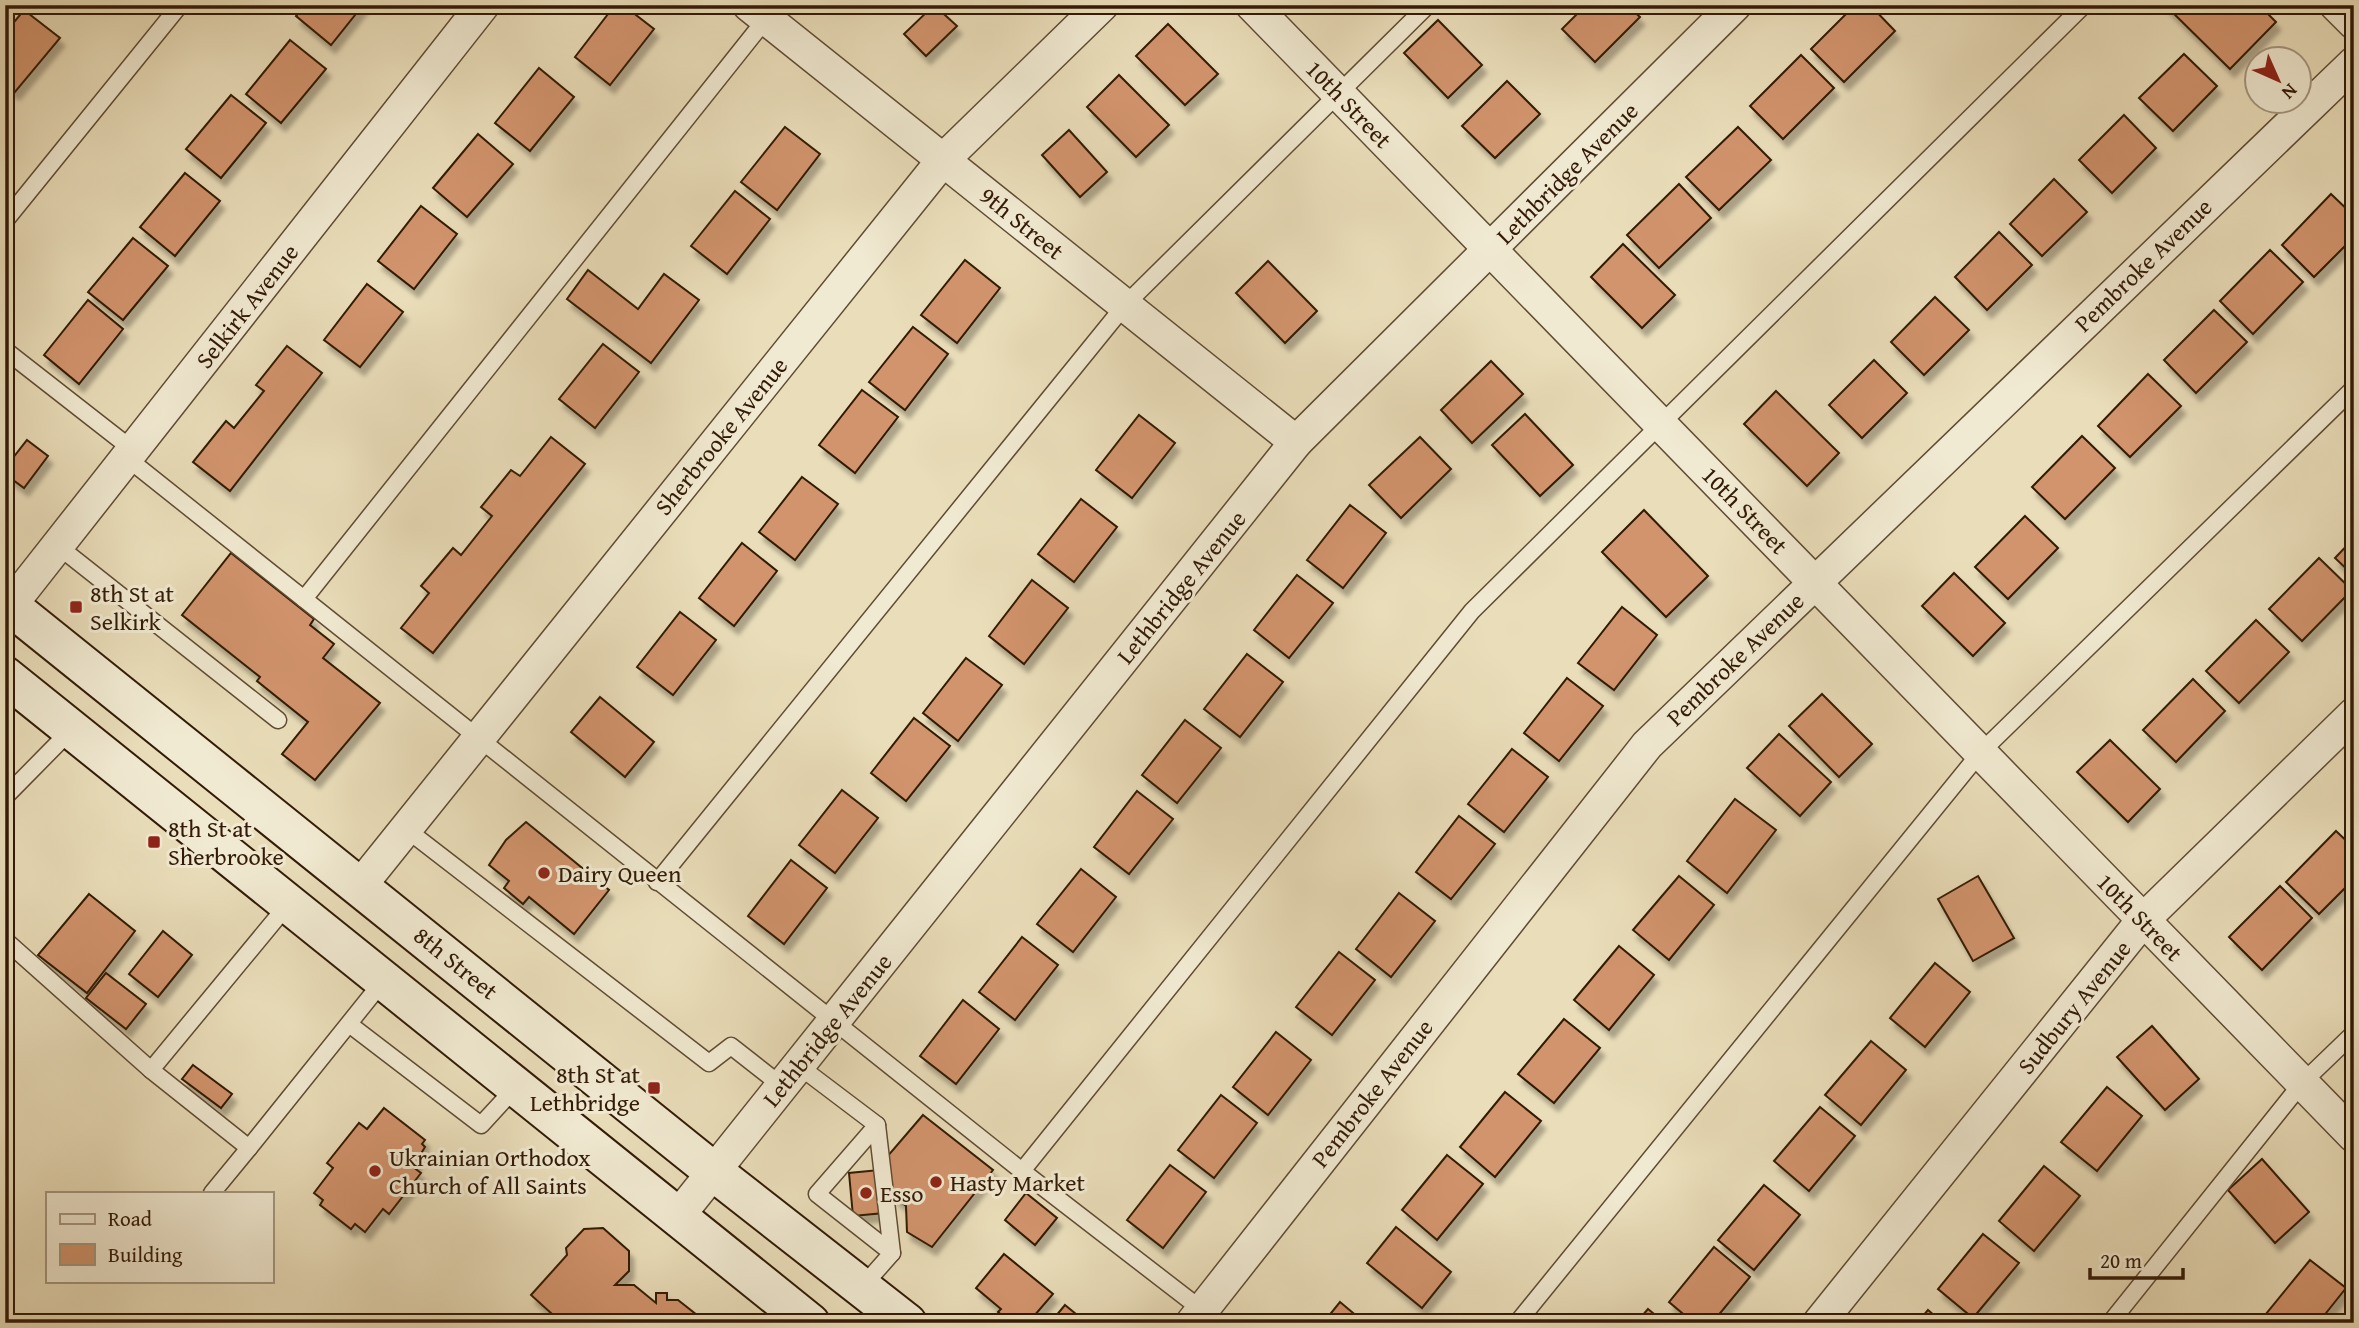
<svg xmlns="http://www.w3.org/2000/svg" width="2359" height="1328" viewBox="0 0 2359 1328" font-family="'Gentium Book Plus',serif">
  <defs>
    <filter id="shadow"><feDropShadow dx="4.5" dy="8" stdDeviation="2" flood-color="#0004"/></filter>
  </defs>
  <rect width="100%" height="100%" fill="#eadeba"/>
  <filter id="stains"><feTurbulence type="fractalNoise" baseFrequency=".00286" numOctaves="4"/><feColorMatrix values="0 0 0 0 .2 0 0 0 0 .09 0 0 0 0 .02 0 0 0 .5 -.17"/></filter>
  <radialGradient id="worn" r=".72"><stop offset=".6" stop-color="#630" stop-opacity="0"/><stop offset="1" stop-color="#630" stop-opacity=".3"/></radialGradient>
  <g fill="#d2946d" stroke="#321a06" stroke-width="2" filter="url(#shadow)">
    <polygon points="305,5 363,5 331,45 296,16"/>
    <polygon points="615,5 623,5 654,29 610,85 575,57"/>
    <polygon points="934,5 957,26 926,56 904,34"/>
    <polygon points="1586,5 1627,5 1640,17 1595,62 1562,29"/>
    <polygon points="1855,5 1870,5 1895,31 1844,82 1811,49"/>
    <polygon points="2165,5 2259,5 2276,22 2230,69"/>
    <polygon points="24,10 60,38 15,92 5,85 5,33"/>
    <polygon points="1438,20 1482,65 1448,98 1404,53"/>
    <polygon points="1168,24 1218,74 1185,105 1136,56"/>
    <polygon points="290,40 326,69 281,123 246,94"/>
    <polygon points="2184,54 2217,86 2173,131 2139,98"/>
    <polygon points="1801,55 1834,88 1783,139 1750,106"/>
    <polygon points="539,68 574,97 530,151 495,123"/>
    <polygon points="1119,75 1169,125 1136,157 1087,107"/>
    <polygon points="1507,81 1540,114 1495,158 1462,126"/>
    <polygon points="231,95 266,123 221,178 186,149"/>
    <polygon points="2124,115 2156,148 2112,193 2079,160"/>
    <polygon points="785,127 820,154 777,210 741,182"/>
    <polygon points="1738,127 1771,160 1719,210 1686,177"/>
    <polygon points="1069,130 1107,172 1080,197 1042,155"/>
    <polygon points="478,134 513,164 467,217 433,188"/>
    <polygon points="185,173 220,201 175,256 140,227"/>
    <polygon points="2054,179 2087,212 2042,256 2010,224"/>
    <polygon points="1679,184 1711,218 1659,268 1627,235"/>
    <polygon points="735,191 770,219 727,274 691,246"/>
    <polygon points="2331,194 2354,216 2354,237 2314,277 2282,245"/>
    <polygon points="421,206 457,234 414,289 378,261"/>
    <polygon points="1999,232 2032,265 1987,310 1955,277"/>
    <polygon points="133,238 168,266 123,320 88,292"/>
    <polygon points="1623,244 1675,295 1642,328 1591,277"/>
    <polygon points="2270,250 2303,282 2253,334 2220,301"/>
    <polygon points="965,260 1000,288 957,343 921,315"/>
    <polygon points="1268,261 1317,311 1285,343 1236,293"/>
    <polygon points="588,270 638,309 664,274 699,300 651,363 567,299"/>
    <polygon points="367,284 403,312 360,367 324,340"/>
    <polygon points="1935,297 1969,330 1924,375 1891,342"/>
    <polygon points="88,300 123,329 79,384 44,355"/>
    <polygon points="2214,310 2247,342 2196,393 2164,360"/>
    <polygon points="913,327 948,354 905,410 869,382"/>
    <polygon points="603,344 639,372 595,428 559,399"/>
    <polygon points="287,346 322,373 230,491 193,462 226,421 234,428 264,391 256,385"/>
    <polygon points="1874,360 1907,393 1862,438 1829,405"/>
    <polygon points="1491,361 1523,394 1472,443 1441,410"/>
    <polygon points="2148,374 2181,406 2130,457 2098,426"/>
    <polygon points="862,390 898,417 855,473 819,445"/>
    <polygon points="1776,391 1839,453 1807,486 1744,424"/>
    <polygon points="1525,414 1573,465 1540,496 1492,445"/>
    <polygon points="1139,415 1175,443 1132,498 1096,470"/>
    <polygon points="2082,436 2115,468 2065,519 2032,487"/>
    <polygon points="551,437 585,464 433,653 401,628 429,593 421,586 453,548 461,555 492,516 481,507 511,470 520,476"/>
    <polygon points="1420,437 1451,469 1401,518 1369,485"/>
    <polygon points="27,440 48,456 24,488 5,474 5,468"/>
    <polygon points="802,477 838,504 795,560 759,532"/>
    <polygon points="1081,499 1117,527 1074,582 1038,554"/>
    <polygon points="1350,505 1386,533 1343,588 1307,560"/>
    <polygon points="1644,510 1708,576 1666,617 1602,552"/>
    <polygon points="2025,516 2058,548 2008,599 1975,567"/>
    <polygon points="2354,538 2354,576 2335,558"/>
    <polygon points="742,543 777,571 734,626 699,598"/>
    <polygon points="231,553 314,619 310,625 334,644 323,658 380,703 315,780 282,754 308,722 257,681 260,677 182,615"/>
    <polygon points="2319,558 2352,590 2302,641 2269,609"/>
    <polygon points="1954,573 2005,623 1973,656 1922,606"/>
    <polygon points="1297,575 1333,603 1289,658 1254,630"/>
    <polygon points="1032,580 1068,608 1024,664 989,636"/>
    <polygon points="1622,607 1657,635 1614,690 1578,663"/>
    <polygon points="680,612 716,640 673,695 637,667"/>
    <polygon points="2256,620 2289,652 2239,703 2206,671"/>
    <polygon points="1247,654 1283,682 1240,737 1204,709"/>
    <polygon points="966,658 1002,685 958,741 923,713"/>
    <polygon points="1567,678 1603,706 1559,761 1524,733"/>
    <polygon points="2193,679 2225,711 2176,762 2143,730"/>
    <polygon points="1822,694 1872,744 1839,777 1789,726"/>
    <polygon points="600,697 654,742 625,777 571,732"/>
    <polygon points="914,718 950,746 906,801 871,773"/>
    <polygon points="1185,720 1221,748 1177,803 1142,775"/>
    <polygon points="1779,734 1831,782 1800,816 1747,768"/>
    <polygon points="2110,740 2160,789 2128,822 2077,772"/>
    <polygon points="1512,749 1548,777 1504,832 1468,804"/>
    <polygon points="842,790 878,818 835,873 799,845"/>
    <polygon points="1137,791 1173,819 1129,874 1094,847"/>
    <polygon points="1735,799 1776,830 1727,893 1687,861"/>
    <polygon points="1459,816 1495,844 1451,899 1416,872"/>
    <polygon points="526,822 609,890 574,934 529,897 523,904 504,888 509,881 489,865 506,840"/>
    <polygon points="2336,831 2354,848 2354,879 2319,914 2286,882"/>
    <polygon points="791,860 827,888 784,944 748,916"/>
    <polygon points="1081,869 1116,897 1073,952 1037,924"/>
    <polygon points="1679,876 1714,905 1669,960 1633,930"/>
    <polygon points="1978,876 2014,938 1973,961 1938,899"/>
    <polygon points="2280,886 2312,918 2262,970 2229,937"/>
    <polygon points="1399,893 1435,921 1391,977 1356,949"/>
    <polygon points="89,894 135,931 87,993 38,955"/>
    <polygon points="163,931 192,955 158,997 129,974"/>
    <polygon points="1022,937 1058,965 1015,1020 979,992"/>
    <polygon points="1619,946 1654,975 1609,1030 1574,1000"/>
    <polygon points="1339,952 1375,980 1332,1035 1296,1007"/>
    <polygon points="1935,963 1970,992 1925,1047 1890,1018"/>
    <polygon points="106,973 146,1004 126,1029 86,998"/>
    <polygon points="963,1000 999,1029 956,1084 920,1056"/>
    <polygon points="1564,1019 1600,1048 1554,1103 1518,1074"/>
    <polygon points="2152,1026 2199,1079 2165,1110 2117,1057"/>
    <polygon points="1276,1032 1311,1060 1268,1115 1233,1087"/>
    <polygon points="1871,1041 1906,1070 1861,1125 1825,1095"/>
    <polygon points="193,1065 232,1094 221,1108 182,1079"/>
    <polygon points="2107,1087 2142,1116 2097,1171 2061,1142"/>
    <polygon points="1505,1092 1541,1121 1495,1177 1460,1147"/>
    <polygon points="1221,1095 1257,1123 1214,1178 1178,1150"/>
    <polygon points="1820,1107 1855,1136 1809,1191 1774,1161"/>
    <polygon points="384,1108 425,1140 422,1144 425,1147 413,1167 421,1173 389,1214 383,1209 365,1232 355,1224 351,1229 320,1205 323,1200 314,1193 333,1168 327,1163 359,1123 367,1129"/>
    <polygon points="923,1115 993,1170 932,1247 907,1232 906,1206 891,1194 886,1158"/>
    <polygon points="1447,1155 1483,1184 1437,1240 1402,1210"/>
    <polygon points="2262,1159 2309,1212 2275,1243 2228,1190"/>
    <polygon points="1170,1165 1206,1192 1163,1248 1127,1220"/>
    <polygon points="2044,1166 2080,1196 2034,1251 1999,1221"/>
    <polygon points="879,1170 884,1213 853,1216 849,1173"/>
    <polygon points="1764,1185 1800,1215 1754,1270 1718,1240"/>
    <polygon points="1026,1193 1057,1218 1035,1245 1005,1220"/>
    <polygon points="1396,1227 1451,1272 1422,1308 1367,1263"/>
    <polygon points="603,1228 629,1251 629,1271 615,1285 634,1285 656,1303 656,1293 667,1293 667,1300 678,1300 697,1315 697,1323 584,1323 583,1319 581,1321 577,1318 574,1323 562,1323 531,1295 567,1255 566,1248 584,1229"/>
    <polygon points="1983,1234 2019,1263 1973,1318 1938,1289"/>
    <polygon points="1714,1247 1750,1277 1712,1323 1694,1323 1669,1302"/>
    <polygon points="1004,1254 1053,1294 1028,1323 1011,1323 998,1312 1001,1309 976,1288"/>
    <polygon points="2310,1260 2346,1288 2318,1323 2275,1323 2265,1315"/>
    <polygon points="1340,1302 1365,1323 1323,1323"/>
    <polygon points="1065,1305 1087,1323 1050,1323"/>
    <polygon points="1648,1309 1665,1323 1636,1323"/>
    <polygon points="1928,1310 1943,1323 1917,1323"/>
  </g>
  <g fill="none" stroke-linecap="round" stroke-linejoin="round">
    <g stroke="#604b33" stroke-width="19">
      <g id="service">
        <polyline points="777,5 304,599 1022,1171 1219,1323"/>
        <polyline points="5,221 180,5"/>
        <polyline points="5,350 133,450"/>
        <polyline points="127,458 304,599"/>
        <polyline points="58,546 278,720"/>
        <polyline points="5,797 72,729"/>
        <polyline points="406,829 709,1063 731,1046 782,1086"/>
        <polyline points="657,882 1125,305 1428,5"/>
        <polyline points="5,940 151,1070"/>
        <polyline points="349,1024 481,1125 516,1087"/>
        <polyline points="799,1066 877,1125 817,1194 892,1253 862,1287"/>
        <polyline points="877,1125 892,1253"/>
        <polyline points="249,1148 383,981"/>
        <polyline points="1022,1171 1472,611 2084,5"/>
        <polyline points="212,1193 249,1148 151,1070 289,903"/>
        <polyline points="1517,1323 1980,753 2354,388"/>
        <polyline points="2110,1323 2302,1083 2354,1033"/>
      </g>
    </g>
    <g stroke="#604b33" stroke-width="35">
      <g id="minor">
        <polyline points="749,5 1296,442"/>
        <polyline points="1252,5 2354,1136"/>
        <polyline points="2336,5 2354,23"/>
        <polyline points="10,606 483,5"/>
        <polyline points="360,886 943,160 1102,5"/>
        <polyline points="679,1215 1296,442 1735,5"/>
        <polyline points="1192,1323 1647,745 2354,63"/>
        <polyline points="1819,1323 2143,920 2354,714"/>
      </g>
    </g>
    <g stroke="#321a06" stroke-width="42">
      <g id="secondary">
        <polyline points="5,602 714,1172 907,1323"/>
        <polyline points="5,676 810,1323"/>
      </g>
    </g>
    <use href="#service" stroke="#f1ead2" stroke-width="16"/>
    <use href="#minor" stroke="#f1ead2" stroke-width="32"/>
    <use href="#secondary" stroke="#f1ead2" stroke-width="38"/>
  </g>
  <g fill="#8f2418" stroke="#f1ead2" stroke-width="2.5">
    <rect x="69" y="600" width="14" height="14" rx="3.5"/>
    <rect x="147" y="835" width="14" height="14" rx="3.5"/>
    <circle cx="544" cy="873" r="7"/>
    <rect x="647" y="1081" width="14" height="14" rx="3.5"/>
    <circle cx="375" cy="1171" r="7"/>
    <circle cx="936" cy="1182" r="7"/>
    <circle cx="866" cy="1193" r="7"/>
  </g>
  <g text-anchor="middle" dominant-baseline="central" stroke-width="6" stroke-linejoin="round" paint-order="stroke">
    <g font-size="24" fill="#321a06" stroke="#f1ead2">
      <text transform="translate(1349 104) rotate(46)">10th Street</text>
      <text transform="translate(1567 173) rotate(-45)">Lethbridge Avenue</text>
      <text transform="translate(1022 223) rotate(39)">9th Street</text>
      <text transform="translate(2143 265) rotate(-44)">Pembroke Avenue</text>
      <text transform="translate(247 306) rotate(-52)">Selkirk Avenue</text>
      <text transform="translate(721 436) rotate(-51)">Sherbrooke Avenue</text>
      <text transform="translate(1745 510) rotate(46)">10th Street</text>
      <text transform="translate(1181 587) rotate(-51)">Lethbridge Avenue</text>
      <text transform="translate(1735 659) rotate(-44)">Pembroke Avenue</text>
      <text transform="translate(2140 917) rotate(46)">10th Street</text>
      <text transform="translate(456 963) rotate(39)">8th Street</text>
      <text transform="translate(2074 1007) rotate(-51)">Sudbury Avenue</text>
      <text transform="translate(827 1030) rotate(-51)">Lethbridge Avenue</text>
      <text transform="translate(1372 1093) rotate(-52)">Pembroke Avenue</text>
    </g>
    <g font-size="24" fill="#321a06" stroke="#f1ead2" text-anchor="start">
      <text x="90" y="593">8th St at<tspan x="90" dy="28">Selkirk</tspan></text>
      <text x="168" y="828">8th St at<tspan x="168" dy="28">Sherbrooke</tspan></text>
      <text x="558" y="873">Dairy Queen</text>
      <text x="640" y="1074" text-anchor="end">8th St at<tspan x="640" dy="28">Lethbridge</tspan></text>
      <text x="389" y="1157">Ukrainian Orthodox<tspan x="389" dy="28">Church of All Saints</tspan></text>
      <text x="950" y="1182">Hasty Market</text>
      <text x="880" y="1193">Esso</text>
    </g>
  </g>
  <rect width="2359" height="1328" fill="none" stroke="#eadeba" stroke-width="28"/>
  <rect x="7" y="7" width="2345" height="1314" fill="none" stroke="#321a06" stroke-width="3.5"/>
  <rect x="14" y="14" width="2331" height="1300" fill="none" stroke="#321a06" stroke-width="2"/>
  <rect x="46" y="1192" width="228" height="91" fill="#f1ead2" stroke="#a59780" stroke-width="2"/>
  <rect x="60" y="1214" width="35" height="10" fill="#f1ead2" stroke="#a59780" stroke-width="2"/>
  <text x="108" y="1226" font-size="21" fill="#321a06">Road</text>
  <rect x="60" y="1244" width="35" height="21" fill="#d2946d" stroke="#a59780" stroke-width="2"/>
  <text x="108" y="1262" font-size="21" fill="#321a06">Building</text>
  <g transform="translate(2278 80) rotate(135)"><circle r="33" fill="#f1ead2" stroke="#a59780" stroke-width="2"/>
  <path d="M0-5L12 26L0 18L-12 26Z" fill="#8f2418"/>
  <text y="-10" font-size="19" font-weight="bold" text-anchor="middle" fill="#321a06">N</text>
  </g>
  <path d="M2090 1268v10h93v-10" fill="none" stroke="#321a06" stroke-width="3.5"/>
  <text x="2100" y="1268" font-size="21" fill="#321a06" stroke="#f1ead2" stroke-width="5" paint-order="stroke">20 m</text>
  <rect width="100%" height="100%" filter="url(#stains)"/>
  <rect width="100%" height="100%" fill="url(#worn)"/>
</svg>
